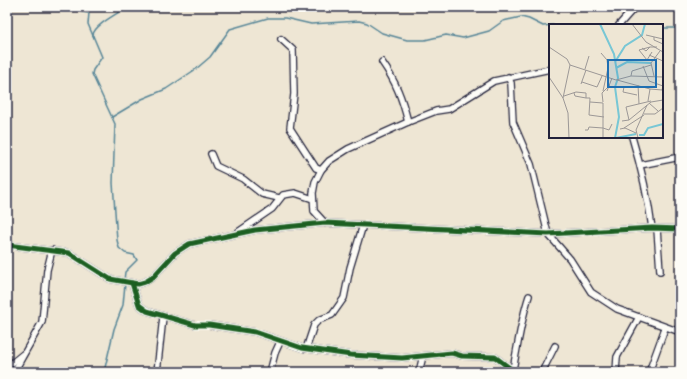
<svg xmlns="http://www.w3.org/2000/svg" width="687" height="379" viewBox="0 0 687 379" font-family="'Balsamiq Sans',sans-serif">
  <rect width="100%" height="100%" fill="#eee6d4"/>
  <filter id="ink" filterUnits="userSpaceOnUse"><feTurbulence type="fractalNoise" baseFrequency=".025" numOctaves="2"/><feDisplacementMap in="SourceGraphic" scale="8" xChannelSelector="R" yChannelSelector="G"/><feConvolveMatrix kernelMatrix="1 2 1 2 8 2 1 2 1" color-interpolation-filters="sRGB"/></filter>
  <g filter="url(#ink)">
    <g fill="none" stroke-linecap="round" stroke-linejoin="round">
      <g stroke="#568597" stroke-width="1.5">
        <polyline points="77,7 82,12 89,13 88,24 102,57 93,70 92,74 115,124 113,183 117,240 119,248 125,253 134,255 137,260 125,272 124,280"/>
        <polyline points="662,28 680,28"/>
        <path d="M93 35C94 25 119 13 127 7"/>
        <polyline points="112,117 142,99 166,89 196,69 210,57 230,29 268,18 285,18 311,24 359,21 367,23 382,33 407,40 425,40 446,35 463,38 489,31 503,21 521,17 529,19 543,26 553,25"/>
        <polyline points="104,372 114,329 123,305 125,284"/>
      </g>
      <g stroke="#22223b" stroke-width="8">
        <g id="minor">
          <polyline points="619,25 635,7"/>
          <polyline points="281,39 293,50 294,94 290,128 316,168 321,170"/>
          <path d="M382 62C396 82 402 98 408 122"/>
          <polyline points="508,77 511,83 513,122 531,164 548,234 570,259 591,292 617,309 680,332"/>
          <path d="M632 137C641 167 648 197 652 228"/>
          <polyline points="211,154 216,166 243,179 262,194 279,198"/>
          <polyline points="640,165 680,157"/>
          <polyline points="325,223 314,211 313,193 315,182 321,170 329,161 348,149 408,122 436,111 449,109 494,81 550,69"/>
          <polyline points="657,229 660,271"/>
          <polyline points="238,232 272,209 283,195 295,193 313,199"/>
          <polyline points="7,245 69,253 110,279 138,284 145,282 153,277 175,253 189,244 255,230 325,223 548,234 652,228 680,229"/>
          <polyline points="132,283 139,305 147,311 195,325 209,325 255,332 302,348 351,355 402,358 452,353 462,356 495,357 515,372"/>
          <polyline points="306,349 314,325 319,320 332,315 344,298 350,268 363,225"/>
          <polyline points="7,367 23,354"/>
          <path d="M513 369C518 345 521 320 529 296"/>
          <polyline points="14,372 42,322 47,270 52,250"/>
          <polyline points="157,372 163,317"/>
          <polyline points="270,372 275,353 280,342"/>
          <polyline points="419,372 423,356"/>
          <polyline points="542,372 555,346"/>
          <polyline points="616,372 617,357 639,317"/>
          <polyline points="649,372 665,328"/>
        </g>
      </g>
      <use href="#minor" stroke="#fdfcf7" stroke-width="5.5"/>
      <g stroke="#fdfcf7" stroke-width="8">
        <g id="cycleway">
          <polyline points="7,245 69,253 110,279 138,284 145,282 153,277 175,253 189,244 255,230 325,223 548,234 652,228 680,229"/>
          <polyline points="132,283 139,305 147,311 195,325 209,325 255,332 302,348 351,355 402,358 452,353 462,356 495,357 515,372"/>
        </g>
      </g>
      <use href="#cycleway" stroke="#1b5e20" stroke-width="5"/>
    </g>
  </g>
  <g transform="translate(549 24)">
    <rect width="114" height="114" fill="#eee6d4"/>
    <path fill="none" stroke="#78c7d5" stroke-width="2" d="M51 0 65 30 69 54 66 63 70 93 66 114M66 38 76 22 93 11 96 0M67 44 78 38 102 39M90 111H95L99 104 114 100M67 114 87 110"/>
    <path fill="none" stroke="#9c9897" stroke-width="1" d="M83 0 97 18 114 28M97 11 114 15M105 13V16L114 20M0 23 18 35 21 41M101 23 90 26 98 36 103 28M93 24 97 27 101 23H108M52 29 58 36 59 44 54 67M100 31 114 37M94 42 100 57 114 62M36 45 40 32M82 52 83 47 102 41M105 52 102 39 111 27M0 53 14 74M68 56 101 65 113 66 114 62M33 58 48 63 53 52M32 60 37 46M89 61 90 80M75 63 74 68 88 71M58 67 63 54M25 69 26 72 37 74M15 72 27 68 37 69V74H41L40 91 55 93M99 77 101 65M41 78 54 79V114M54 78 53 69 61 61M100 79 109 87M95 90H106L114 84M80 96 77 83 102 77M73 97 80 96 102 78 114 76M54 104 60 106 63 100M75 104 95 91M71 105 76 104 87 109M36 106H39L40 103 54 104M20 114 19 89 14 74 21 41 67 56 82 52 114 53M89 114 87 106 98 81"/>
    <path fill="#1f6fb2" fill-opacity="0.15" stroke="#1f6fb2" stroke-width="2" d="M59 36H107V63H59Z"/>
    <rect width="114" height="114" fill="none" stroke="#22223b" stroke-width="2"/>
  </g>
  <rect width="687" height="379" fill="none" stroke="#fdfcf7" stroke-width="24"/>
  <rect x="12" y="12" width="663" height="355" fill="none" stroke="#22223b" stroke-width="1.5" filter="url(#ink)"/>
</svg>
